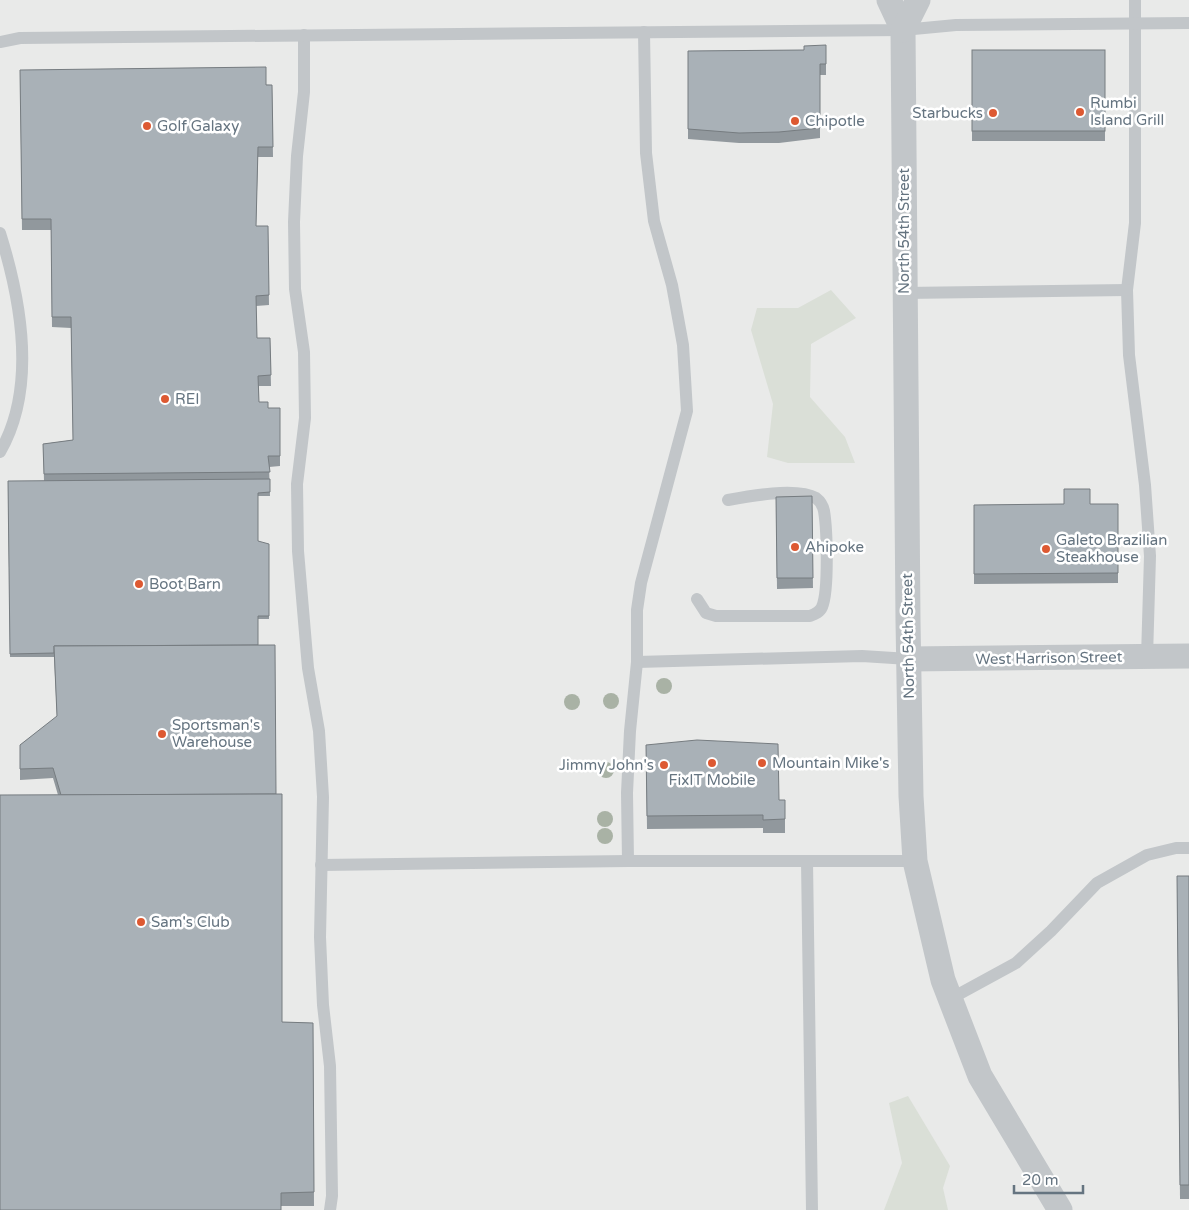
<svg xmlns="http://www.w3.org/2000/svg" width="1189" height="1210" viewBox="0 0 1189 1210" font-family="'Varela Round',sans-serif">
  <rect width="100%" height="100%" fill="#f9f9f6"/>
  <rect fill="#e9eae9" x="0" y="0" width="1189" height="1210"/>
  <g fill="#dadfd7">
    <polygon points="831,290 856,318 811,344 810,397 845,437 855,463 788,463 767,457 773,404 751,330 757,308 798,308"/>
    <polygon points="908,1096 950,1166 943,1188 948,1210 884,1210 902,1163 889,1103"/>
  </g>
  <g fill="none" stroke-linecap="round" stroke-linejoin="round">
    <g stroke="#c2c6c9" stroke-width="12">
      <polyline points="1135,0 1135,223 1127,290 1129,355 1145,485 1150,556 1147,657"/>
      <polyline points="304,35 304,92 297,156 294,222 295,289 304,352 305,418 297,484 298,551 308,668 319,731 323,797 320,937 323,1005 330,1066 332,1196 330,1210"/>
      <polyline points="0,42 20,38 903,30 956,25 1189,23"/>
      <path d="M0 233C21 300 37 388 0 452"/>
      <polyline points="904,293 1127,290"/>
      <path d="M697 599 706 613 716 616H810C815 614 820 612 822 607 829 591 827 529 824 511 823 506 820 501 816 498 797 487 749 496 728 500"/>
      <polyline points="637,662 862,656 909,659"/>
      <polyline points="628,861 627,793 630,731 637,662 637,610 641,583 687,411 683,345 672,285 654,221 646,153 644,32"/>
      <polyline points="807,861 812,1210"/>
      <polyline points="321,865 628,861 915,861"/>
      <polyline points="950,999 1016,963 1051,931 1097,883 1147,855 1176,848 1189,848"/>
    </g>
    <g stroke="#c2c6c9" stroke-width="25">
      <polyline points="889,0 903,30 908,621 911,796 915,861 943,980 980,1076 1060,1210"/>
      <polyline points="903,30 918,0"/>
      <polyline points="909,659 1189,656"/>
    </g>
  </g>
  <g fill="#a9b2a5">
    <circle cx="664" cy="686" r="8"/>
    <circle cx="611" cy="701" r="8"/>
    <circle cx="572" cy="702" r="8"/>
    <circle cx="606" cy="770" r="8"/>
    <circle cx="605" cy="819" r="8"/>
    <circle cx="605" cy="836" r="8"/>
  </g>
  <g fill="#91989d">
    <polygon points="826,45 826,75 820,75 820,138 779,143 739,143 688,139 688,51 804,50"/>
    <rect x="972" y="50" width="133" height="91"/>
    <polygon points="20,70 272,85 273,157 258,157 256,226 268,226 269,305 256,306 257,338 270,338 271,386 259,386 259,402 268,408 280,408 280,466 269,467 270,496 258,496 258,541 269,616 269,619 258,619 258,645 276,794 282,1022 313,1023 314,1206 281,1206 58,795 53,778 20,780 20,745 57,717 54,657 10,657 8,481 44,481 43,444 73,440 71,328 52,327 51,230 22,230"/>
    <polygon points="812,496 813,588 777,589 776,497"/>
    <polygon points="1118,504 1118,583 974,584 974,505"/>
    <polygon points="646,745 779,800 785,800 785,833 763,833 763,828 647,829"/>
    <polygon points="1177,876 1189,876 1189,1199 1180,1199"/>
  </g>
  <g fill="#a9b1b7" stroke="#767c80">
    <polygon points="826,45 826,64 820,64 820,128 779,132 739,133 688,129 688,51 804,50 804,46"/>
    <rect x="972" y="50" width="133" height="81"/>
    <polygon points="266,67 266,85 272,85 273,147 258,147 256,226 268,226 269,295 256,296 257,338 270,338 271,375 258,376 259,402 268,402 268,408 280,408 280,456 268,456 270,472 44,474 43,444 73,440 71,317 52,317 51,219 22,219 20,70"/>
    <polygon points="270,479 270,492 258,493 258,541 269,544 269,616 258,616 258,645 54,646 54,653 10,654 8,481"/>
    <polygon points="1064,489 1090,489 1090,504 1118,504 1118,573 974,574 974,505 1064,504"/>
    <polygon points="812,496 813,578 777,578 776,497"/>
    <polygon points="275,645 276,794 61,795 53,768 20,769 20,745 57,716 54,646"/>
    <polygon points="697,740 778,744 779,800 785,800 785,819 763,820 763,815 647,816 646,745"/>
    <polygon points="282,794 282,1022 313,1023 314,1192 281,1193 281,1210 0,1210 0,795"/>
    <polygon points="1177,876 1189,876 1189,1185 1180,1185"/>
  </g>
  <g fill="#dd5932" stroke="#fff" stroke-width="2">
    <circle cx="1080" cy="112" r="5"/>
    <circle cx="993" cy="113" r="5"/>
    <circle cx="795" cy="121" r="5"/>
    <circle cx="147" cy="126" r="5"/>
    <circle cx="165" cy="399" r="5"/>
    <circle cx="795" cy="547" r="5"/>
    <circle cx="1046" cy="549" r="5"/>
    <circle cx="139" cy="584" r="5"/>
    <circle cx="162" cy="734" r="5"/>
    <circle cx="712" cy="763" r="5"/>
    <circle cx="762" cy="763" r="5"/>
    <circle cx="664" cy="765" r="5"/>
    <circle cx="141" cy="922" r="5"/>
  </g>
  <g text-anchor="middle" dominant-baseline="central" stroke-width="5" stroke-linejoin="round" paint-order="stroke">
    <g font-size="15" fill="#657480" stroke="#fff" text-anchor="start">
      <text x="1090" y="103">Rumbi<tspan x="1090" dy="17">Island Grill</tspan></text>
      <text x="983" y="113" text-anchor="end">Starbucks</text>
      <text x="805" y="121">Chipotle</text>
      <text x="157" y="126">Golf Galaxy</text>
      <text x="175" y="399">REI</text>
      <text x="1056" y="540">Galeto Brazilian<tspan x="1056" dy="17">Steakhouse</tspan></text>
      <text x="805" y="547">Ahipoke</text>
      <text x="149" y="584">Boot Barn</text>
      <text x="172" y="725">Sportsman's<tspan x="172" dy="17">Warehouse</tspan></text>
      <text x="772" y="763">Mountain Mike's</text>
      <text x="654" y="765" text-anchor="end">Jimmy John's</text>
      <text x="712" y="780" text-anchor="middle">FixIT Mobile</text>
      <text x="151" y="922">Sam's Club</text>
    </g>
    <g font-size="15" fill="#657480" stroke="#fff">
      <text transform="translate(904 231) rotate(-90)">North 54th Street</text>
      <text transform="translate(908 636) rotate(-91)">North 54th Street</text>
      <text transform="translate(1049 658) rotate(-1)">West Harrison Street</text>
    </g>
  </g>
  <path d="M1014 1185v8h69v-8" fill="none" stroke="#657480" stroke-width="2.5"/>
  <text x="1022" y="1185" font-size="15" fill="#657480" stroke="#ffffff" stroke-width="4" paint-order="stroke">20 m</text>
</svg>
